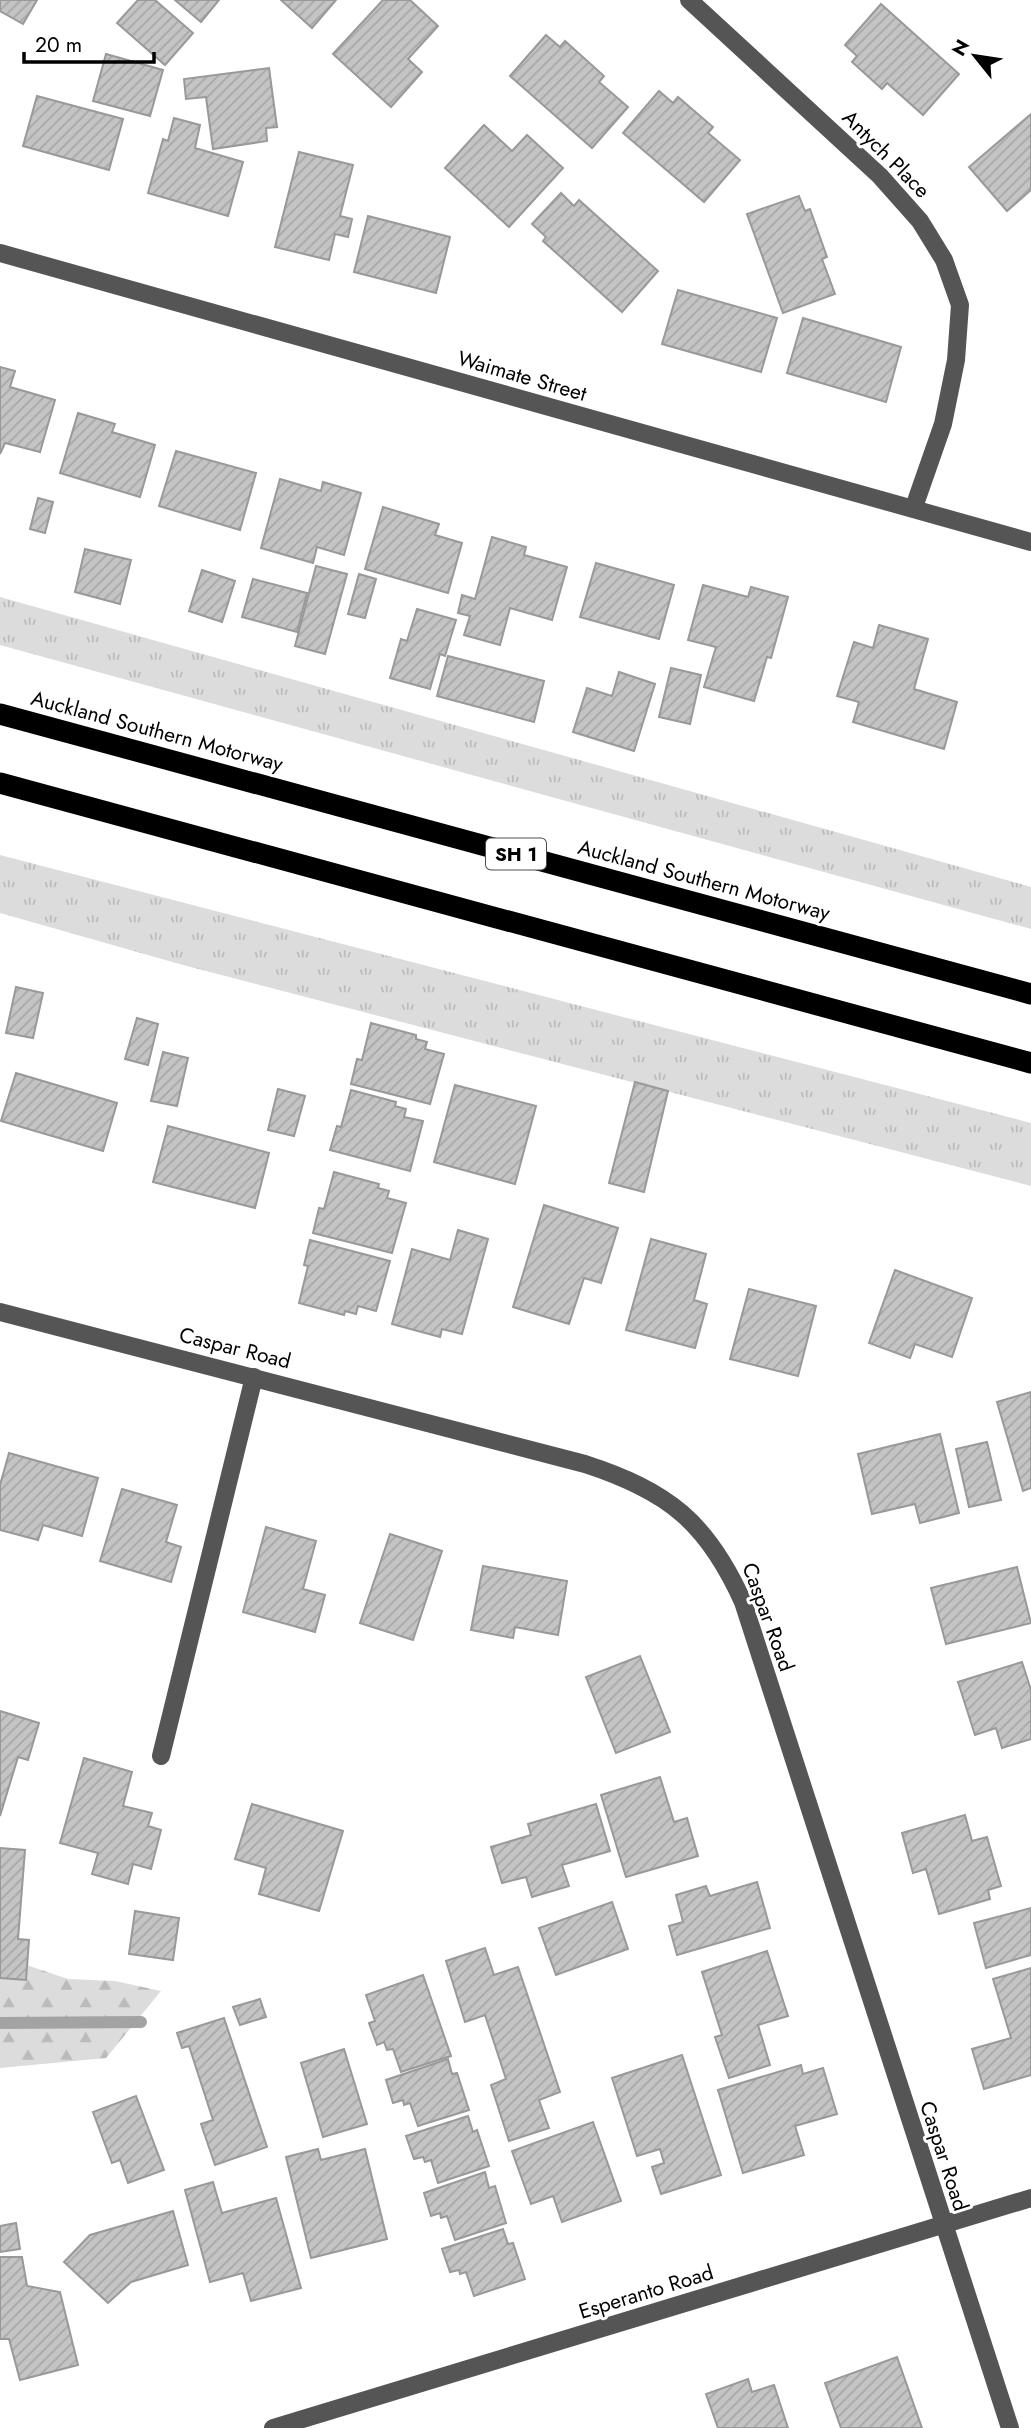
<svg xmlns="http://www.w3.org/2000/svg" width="1031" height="2428" viewBox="0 0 1031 2428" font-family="Jost,sans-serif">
  <defs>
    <pattern id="grass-tufts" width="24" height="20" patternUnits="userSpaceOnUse" patternTransform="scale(1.75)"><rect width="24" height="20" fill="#dcdcdc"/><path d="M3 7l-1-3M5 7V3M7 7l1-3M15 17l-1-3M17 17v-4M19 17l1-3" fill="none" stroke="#bbb"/></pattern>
    <pattern id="forest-firs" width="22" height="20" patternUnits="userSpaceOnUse" patternTransform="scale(1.75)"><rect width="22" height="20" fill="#dcdcdc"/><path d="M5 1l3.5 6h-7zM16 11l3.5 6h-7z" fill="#bbb"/></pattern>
    <pattern id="building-hatch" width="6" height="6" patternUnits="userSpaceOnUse" patternTransform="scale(1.75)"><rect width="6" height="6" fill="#c4c4c4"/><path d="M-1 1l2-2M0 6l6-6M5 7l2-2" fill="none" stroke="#a7a7a7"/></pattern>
  </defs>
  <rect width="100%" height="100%" fill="#fff"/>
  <g fill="url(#grass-tufts)">
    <polygon points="0,597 1031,887 1031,929 0,645"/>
    <polygon points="0,855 1031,1123 1031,1186 183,965 0,913"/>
  </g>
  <polygon fill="url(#forest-firs)" points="0,1956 68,1979 115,1981 161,1991 106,2058 0,2068"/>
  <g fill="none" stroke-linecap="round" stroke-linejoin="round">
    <polyline stroke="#a3a3a3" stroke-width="12" points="0,2023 141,2022"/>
  </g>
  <g fill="url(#building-hatch)" stroke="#999" stroke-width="2">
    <polygon points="0,0 37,0 23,24 0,11"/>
    <polygon points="138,0 155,0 193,33 165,65 117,23"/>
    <polygon points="175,0 219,0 201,22"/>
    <polygon points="281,0 336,0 312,28"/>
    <polygon points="383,0 410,0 438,26 408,59 422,72 391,107 333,54"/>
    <polygon points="881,4 959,74 923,115 887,83 882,89 852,62 857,56 845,45"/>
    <polygon points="546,35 560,47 565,41 604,76 599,82 628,107 592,148 510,76"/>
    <polygon points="106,54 163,70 150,116 93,101"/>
    <polygon points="269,68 277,127 266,128 267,141 213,149 206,97 186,99 184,79"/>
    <polygon points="659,91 673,103 678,97 713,127 708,133 740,160 704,202 623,133"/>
    <polygon points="37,96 123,119 109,170 23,146"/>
    <polygon points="1031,114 1031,190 1007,211 969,167"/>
    <polygon points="174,118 200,125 195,148 243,162 228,216 148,193 163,139 168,141"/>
    <polygon points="484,125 512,151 527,135 563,168 509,227 445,168"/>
    <polygon points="299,152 353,165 340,216 352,219 348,237 335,234 329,260 275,247"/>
    <polygon points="561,193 574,206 579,200 658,271 622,312 543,241 546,237 532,224"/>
    <polygon points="799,196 805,211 810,209 827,257 822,259 835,294 783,313 747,214"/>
    <polygon points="368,216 450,237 436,293 354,272"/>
    <polygon points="678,290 777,318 761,372 662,344"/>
    <polygon points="803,318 901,347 886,402 787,373"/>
    <polygon points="0,367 15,371 10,387 55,400 40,452 5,443 0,454"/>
    <polygon points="78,413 115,424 112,432 155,445 140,497 60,473"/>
    <polygon points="176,451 256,473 240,530 159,506"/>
    <polygon points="280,479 321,491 323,482 361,493 344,555 317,547 313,563 261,548"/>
    <polygon points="38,498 53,502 45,533 30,529"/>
    <polygon points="383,507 439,524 435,535 462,543 448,593 365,569"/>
    <polygon points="492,537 526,547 524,555 567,567 552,620 510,608 500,645 464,635 470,616 458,613 462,595 475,599"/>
    <polygon points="85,549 131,560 120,604 75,592"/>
    <polygon points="596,563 674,585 659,639 580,617"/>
    <polygon points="316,566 347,574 325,654 295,646"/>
    <polygon points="202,570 235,581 222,622 189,611"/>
    <polygon points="359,574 376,579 365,618 348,614"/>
    <polygon points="253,579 307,593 297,632 242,617"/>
    <polygon points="703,585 748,597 751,587 788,597 771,658 767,657 754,701 704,687 716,647 688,640"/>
    <polygon points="417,609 456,620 445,656 440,654 430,689 390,678 401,639 407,641"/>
    <polygon points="879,625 928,639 914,689 957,702 944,749 853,722 859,702 837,696 854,642 873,648"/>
    <polygon points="448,656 544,681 534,722 437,696"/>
    <polygon points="671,668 701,675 690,724 659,717"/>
    <polygon points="619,672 655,684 634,751 573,732 587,688 612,696"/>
    <polygon points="16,987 43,993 33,1038 6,1033"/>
    <polygon points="137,1018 158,1024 148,1065 125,1059"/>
    <polygon points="371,1023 416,1035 416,1039 427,1042 425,1049 444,1054 430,1104 351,1084 357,1059 362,1060"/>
    <polygon points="163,1052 188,1058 177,1106 151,1101"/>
    <polygon points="16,1073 117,1103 103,1151 1,1121"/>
    <polygon points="635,1082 668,1091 644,1192 609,1183"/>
    <polygon points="455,1085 536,1106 515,1184 434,1162"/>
    <polygon points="278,1089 305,1096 294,1136 268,1130"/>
    <polygon points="351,1090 396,1102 395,1106 406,1109 404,1117 423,1121 410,1171 330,1150 337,1126 341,1127"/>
    <polygon points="168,1126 269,1153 255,1208 153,1182"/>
    <polygon points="334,1172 379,1184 378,1188 389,1191 387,1198 406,1203 392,1253 313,1233 319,1208 324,1209"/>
    <polygon points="544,1205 618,1228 601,1283 584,1278 569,1324 513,1307"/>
    <polygon points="458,1230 488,1239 462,1334 442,1329 440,1337 392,1324 412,1249 450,1260"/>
    <polygon points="651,1239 706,1254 694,1300 707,1304 695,1348 626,1330"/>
    <polygon points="310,1240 390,1261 376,1311 358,1306 356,1314 345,1311 344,1315 299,1303 308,1266 304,1265"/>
    <polygon points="895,1270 972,1298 952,1357 915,1344 910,1358 869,1343"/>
    <polygon points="749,1289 816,1306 798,1376 730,1359"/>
    <polygon points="1031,1392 1031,1488 1023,1491 997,1402"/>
    <polygon points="940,1434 959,1513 920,1523 915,1504 872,1514 858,1454"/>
    <polygon points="987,1442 1001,1500 969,1507 956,1449"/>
    <polygon points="9,1453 98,1478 82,1536 43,1525 38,1540 0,1530 0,1485"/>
    <polygon points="122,1489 177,1505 166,1542 181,1547 171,1582 100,1561"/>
    <polygon points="266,1527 316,1541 303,1589 325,1595 315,1632 243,1612"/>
    <polygon points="390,1534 442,1551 413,1640 360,1623"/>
    <polygon points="483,1566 567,1581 558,1635 515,1627 513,1638 471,1630"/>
    <polygon points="1017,1567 1031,1623 946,1644 931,1588"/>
    <polygon points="640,1656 670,1732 616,1753 586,1677"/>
    <polygon points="1022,1662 1031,1690 1031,1739 1002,1748 996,1728 975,1735 958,1682"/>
    <polygon points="0,1711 39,1723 28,1760 18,1757 0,1816"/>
    <polygon points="84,1758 132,1772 123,1806 152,1813 148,1826 161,1830 151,1869 133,1864 128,1884 92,1874 98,1853 60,1843"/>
    <polygon points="660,1777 674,1822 687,1818 698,1856 626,1877 601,1795"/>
    <polygon points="252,1804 343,1831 319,1911 259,1894 266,1868 235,1859"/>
    <polygon points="596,1804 610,1851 562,1865 569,1886 532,1897 526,1877 502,1883 491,1847 531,1835 528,1824"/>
    <polygon points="965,1815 972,1841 987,1837 1001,1886 988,1890 990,1899 939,1914 926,1869 913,1873 902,1833"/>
    <polygon points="0,1848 25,1850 18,1939 29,1940 26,1980 0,1978"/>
    <polygon points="757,1882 770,1928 677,1955 669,1926 683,1922 676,1895 706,1886 710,1896"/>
    <polygon points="612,1902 628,1949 556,1975 539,1928"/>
    <polygon points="1031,1908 1031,1955 986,1968 974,1923"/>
    <polygon points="135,1911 179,1918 173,1960 129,1954"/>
    <polygon points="485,1948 494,1975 518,1967 560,2092 539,2100 549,2128 509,2141 491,2085 506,2079 485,2015 465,2022 446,1961"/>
    <polygon points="767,1951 788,2016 758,2025 770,2065 729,2078 715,2037 722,2035 702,1972"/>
    <polygon points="1031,1968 1031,2075 984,2089 972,2049 1011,2038 993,1979"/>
    <polygon points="423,1975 451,2056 401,2072 393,2049 387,2050 384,2042 377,2045 369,2023 375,2021 366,1995"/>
    <polygon points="260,1999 266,2017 240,2025 233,2007"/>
    <polygon points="224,2018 267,2147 215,2165 201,2124 213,2120 189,2046 182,2048 177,2033"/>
    <polygon points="344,2049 367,2124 323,2137 301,2063"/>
    <polygon points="682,2055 721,2175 661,2194 652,2167 664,2163 660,2149 637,2156 612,2078"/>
    <polygon points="448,2059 452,2074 457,2073 469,2110 418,2126 410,2103 404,2105 403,2100 393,2103 386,2080"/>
    <polygon points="801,2065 803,2074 823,2068 837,2114 795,2126 804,2155 743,2173 718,2090"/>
    <polygon points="136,2096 164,2170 128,2183 120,2160 112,2163 93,2112"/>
    <polygon points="468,2116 473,2132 477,2130 489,2166 438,2183 431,2160 425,2162 423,2157 414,2159 406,2136"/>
    <polygon points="593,2122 621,2201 562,2222 553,2196 531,2204 512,2151"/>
    <polygon points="318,2149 321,2160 365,2149 387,2239 311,2258 286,2157"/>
    <polygon points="485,2172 489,2188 495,2186 506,2223 455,2240 447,2216 441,2218 440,2213 431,2216 424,2193"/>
    <polygon points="213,2182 222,2213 276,2198 301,2288 251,2301 243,2273 210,2282 185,2190"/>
    <polygon points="173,2211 188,2265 131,2282 108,2303 64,2262 90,2235"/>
    <polygon points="16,2223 20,2249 0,2252 0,2226"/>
    <polygon points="503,2229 508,2244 513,2243 525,2279 474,2296 466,2272 460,2274 459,2270 450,2272 442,2249"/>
    <polygon points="0,2257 22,2257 27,2286 60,2292 78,2365 20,2380 9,2339 0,2339"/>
    <polygon points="897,2357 922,2428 841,2428 825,2383"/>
    <polygon points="748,2379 752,2392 774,2385 788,2428 718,2428 706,2394"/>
  </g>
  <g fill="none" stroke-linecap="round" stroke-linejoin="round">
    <g stroke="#555" stroke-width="18">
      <polyline points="689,0 880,176 920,221 944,260 960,305 956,360 943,424 914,507"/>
      <polyline points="0,253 1031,542"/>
      <path d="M0 1312 585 1464C668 1491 707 1522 743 1602L1010 2428"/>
      <polyline points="161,1756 254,1377"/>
      <polyline points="273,2428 1031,2198"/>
    </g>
    <g stroke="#000" stroke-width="21">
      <polyline points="0,714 1031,994"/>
      <polyline points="0,783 1031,1063"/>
    </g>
  </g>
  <g text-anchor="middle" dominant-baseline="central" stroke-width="6" stroke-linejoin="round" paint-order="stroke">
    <rect fill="#fff" stroke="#4c4c4c" stroke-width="2" x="486" y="838.5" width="60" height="31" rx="5"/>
    <g font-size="19" font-weight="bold" fill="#000">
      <text x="516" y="854">SH 1</text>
    </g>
    <g font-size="21" fill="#000" stroke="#fff">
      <text transform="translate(886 154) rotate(45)">Antych Place</text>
      <text transform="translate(522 376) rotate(16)">Waimate Street</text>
      <text transform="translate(157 731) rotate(15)">Auckland Southern Motorway</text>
      <text transform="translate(704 880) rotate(15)">Auckland Southern Motorway</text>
      <text transform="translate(235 1348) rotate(14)">Caspar Road</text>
      <text transform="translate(768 1617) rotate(70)">Caspar Road</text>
      <text transform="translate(944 2156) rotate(72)">Caspar Road</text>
      <text transform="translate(646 2292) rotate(-17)">Esperanto Road</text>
    </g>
  </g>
  <g transform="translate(975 56) rotate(300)" stroke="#ffffff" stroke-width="5" paint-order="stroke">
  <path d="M0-5L12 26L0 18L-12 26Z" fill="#000000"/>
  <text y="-10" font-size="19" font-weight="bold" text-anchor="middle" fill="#000000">N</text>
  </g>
  <path d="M24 52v10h130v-10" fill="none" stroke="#000000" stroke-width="3.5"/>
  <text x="35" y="52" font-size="21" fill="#000000" stroke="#ffffff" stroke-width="5" paint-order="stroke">20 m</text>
</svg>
